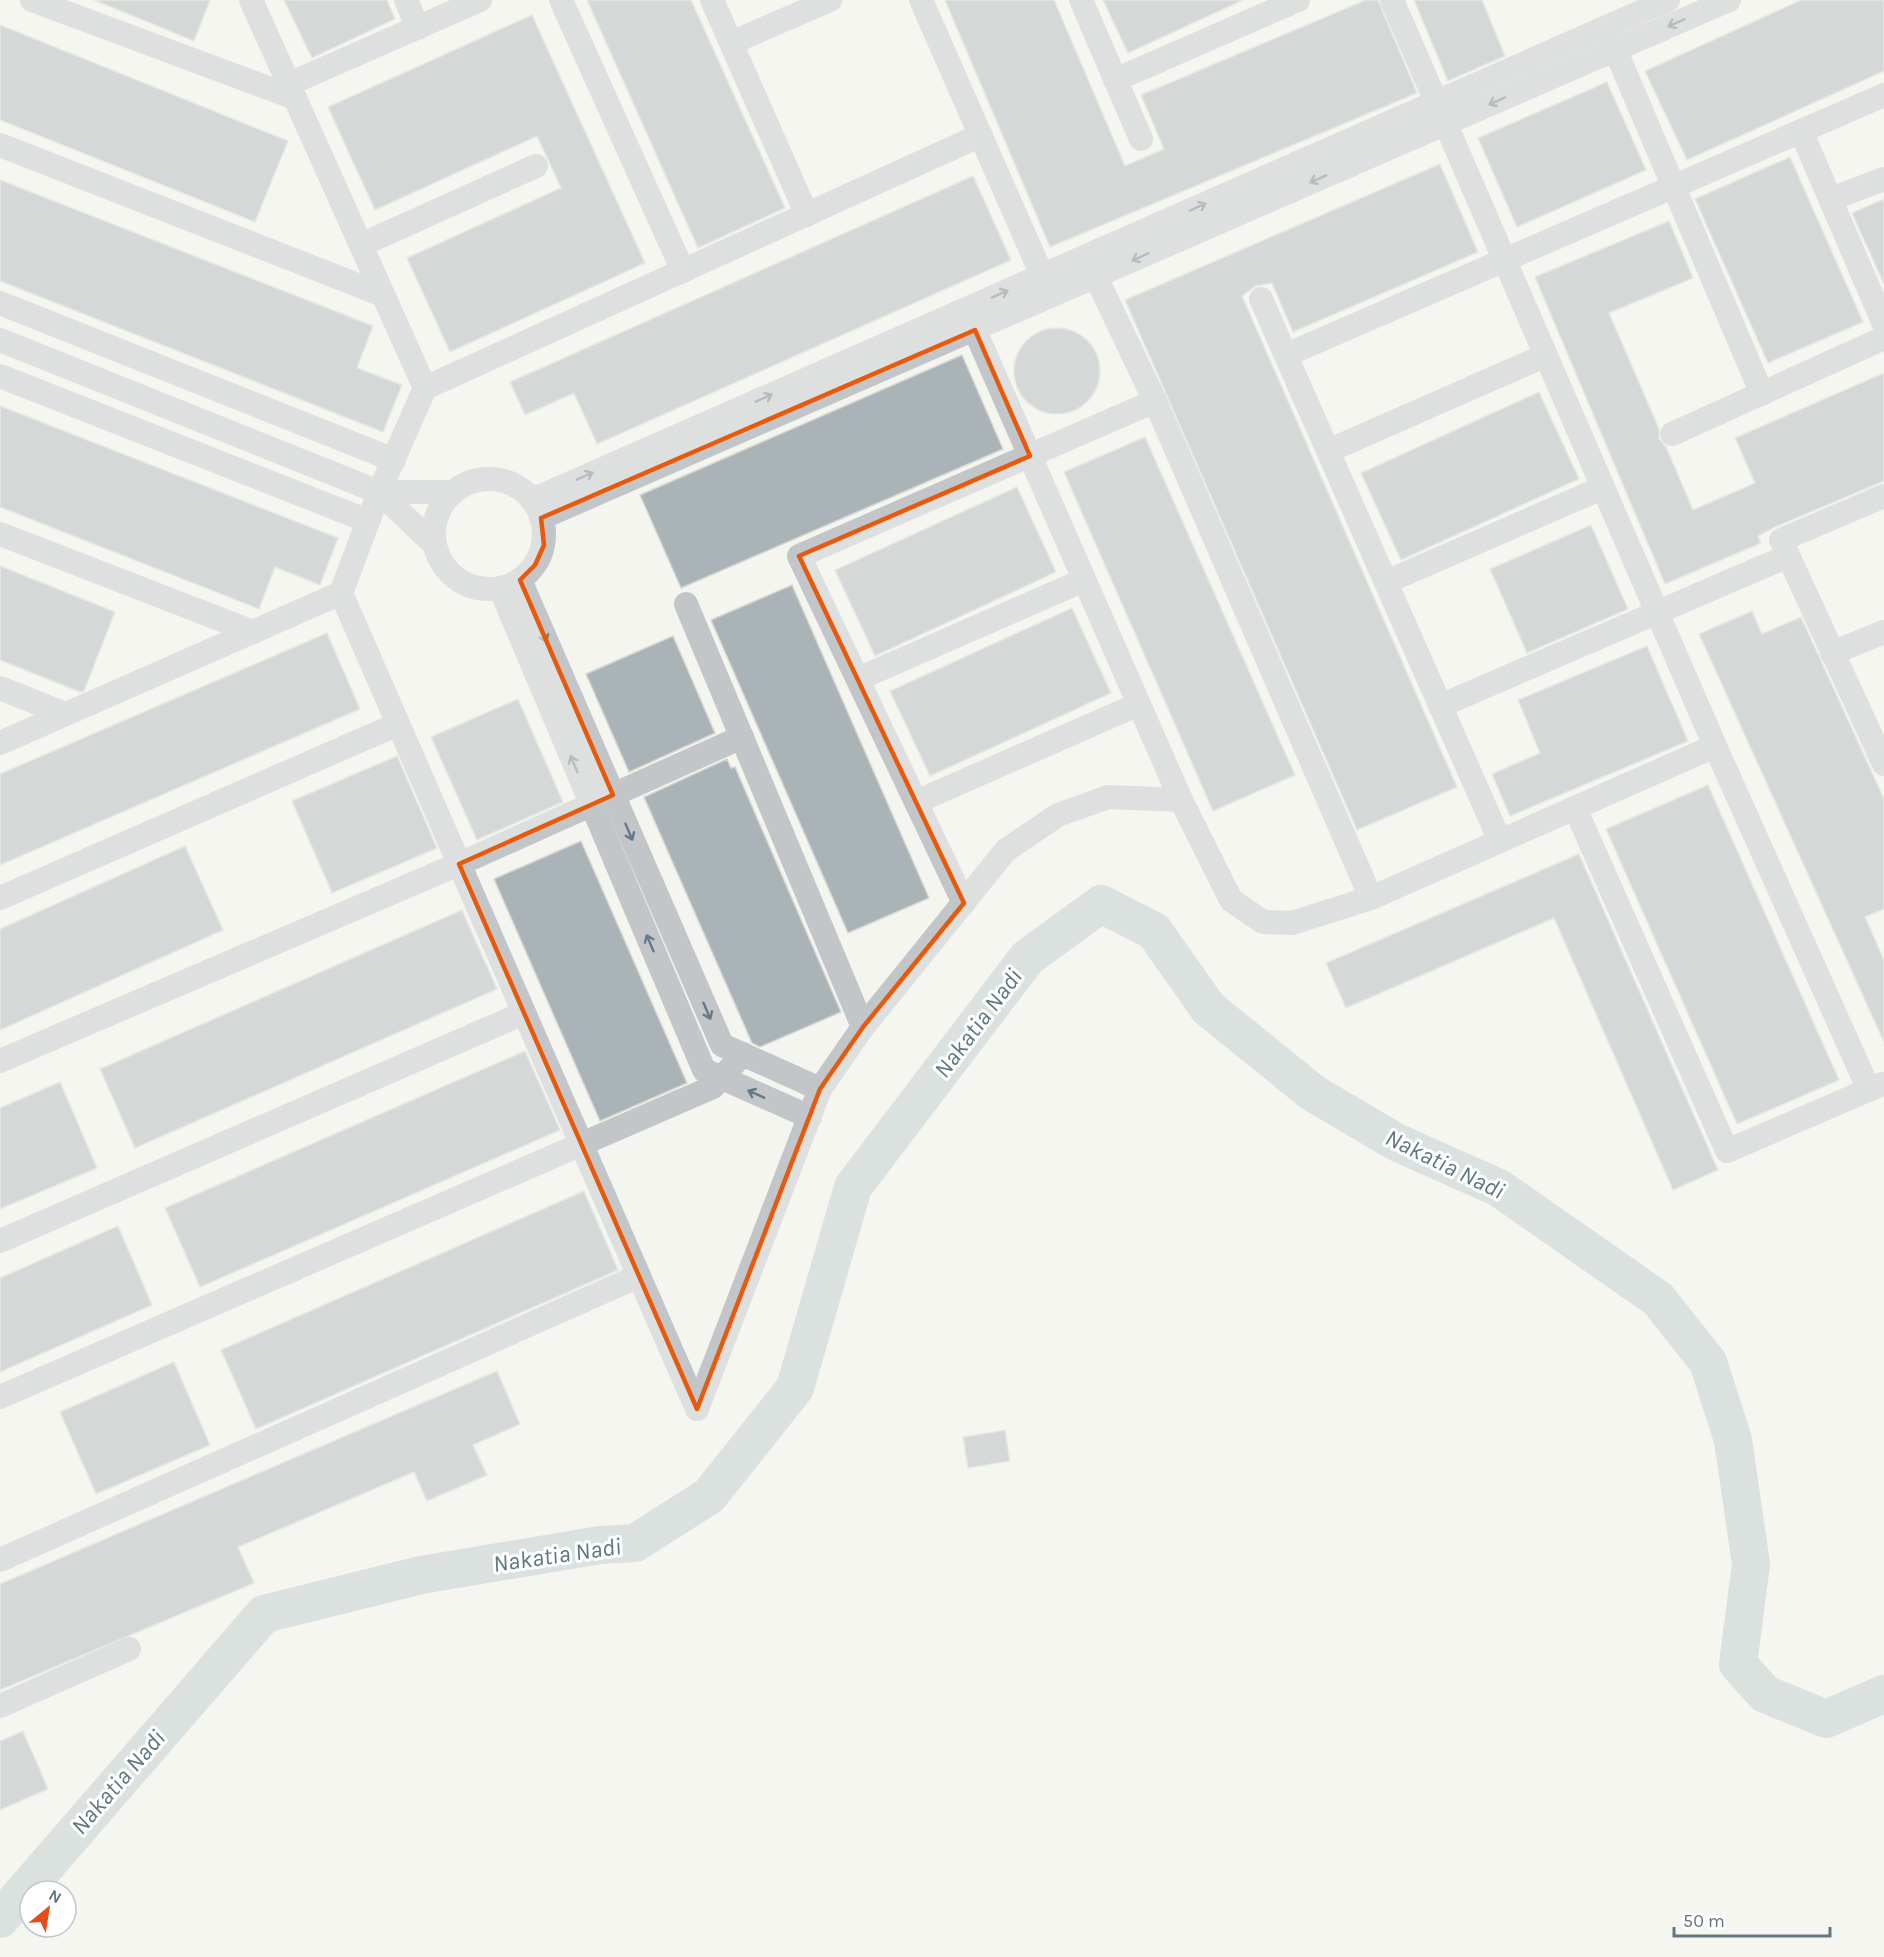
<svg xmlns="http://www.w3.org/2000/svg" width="1884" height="1957" viewBox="0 0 1884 1957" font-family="Karla,sans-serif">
  <rect width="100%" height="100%" fill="#f5f5f0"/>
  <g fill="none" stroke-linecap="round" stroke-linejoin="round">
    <polyline stroke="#bbc7cb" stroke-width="38" points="0,1919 264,1614 421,1575 600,1545 635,1543 709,1496 795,1388 853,1187 1027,958 1101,904 1154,931 1208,1008 1313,1093 1396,1142 1499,1188 1658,1299 1708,1362 1733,1440 1751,1564 1738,1664 1765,1694 1826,1719 1884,1694"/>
  </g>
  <g fill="#aab3b7" stroke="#d6d6d3" stroke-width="1.5">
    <polygon points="94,0 210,0 194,41"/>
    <polygon points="284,0 387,0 395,19 312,58"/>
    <polygon points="587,0 691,0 785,208 698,248"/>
    <polygon points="945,0 1054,0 1125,166 1164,149 1141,95 1366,0 1378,0 1417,93 1050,247"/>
    <polygon points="1103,0 1243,0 1128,53"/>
    <polygon points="1414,0 1482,0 1505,56 1448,81"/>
    <polygon points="1801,0 1884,0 1884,71 1687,160 1645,71"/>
    <polygon points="532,15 645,263 450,352 407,258 561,188 537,136 375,210 328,107"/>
    <polygon points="0,25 288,141 255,222 0,120"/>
    <polygon points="1607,82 1646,170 1517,227 1478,138"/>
    <polygon points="1790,157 1863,322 1768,363 1695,199"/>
    <polygon points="1440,164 1478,252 1293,332 1272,283 1256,286 1242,296 1457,787 1357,830 1125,300"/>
    <polygon points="973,176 1011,260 597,444 574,393 525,415 510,382"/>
    <polygon points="0,180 373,326 357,368 402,385 383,432 0,281"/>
    <polygon points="1884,199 1884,284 1852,213"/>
    <polygon points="1669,221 1693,278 1609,313 1659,429 1659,439 1666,447 1693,510 1755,483 1735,438 1884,373 1884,481 1775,527 1758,536 1761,543 1665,584 1535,277"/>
    <circle cx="1057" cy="371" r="43"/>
    <polygon points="962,355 1003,449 681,588 640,495"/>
    <polygon points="1539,392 1579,479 1401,560 1361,473"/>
    <polygon points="0,406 338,538 320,585 275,567 259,609 0,507"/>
    <polygon points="1145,437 1295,775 1213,811 1064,472"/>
    <polygon points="1017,487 1056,572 875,656 835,570"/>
    <polygon points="1591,525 1628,609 1527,653 1490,569"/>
    <polygon points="0,566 115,612 84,691 80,692 0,660"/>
    <polygon points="792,585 929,898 848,933 711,620"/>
    <polygon points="1072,608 1111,693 930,776 890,691"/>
    <polygon points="1752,611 1762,634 1801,617 1884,799 1884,909 1865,917 1884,960 1884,1042 1699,634"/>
    <polygon points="327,633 360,709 0,865 0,774"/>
    <polygon points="673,636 715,733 629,772 586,674"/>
    <polygon points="1647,646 1688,741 1510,816 1492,774 1540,753 1518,700"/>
    <polygon points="518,699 563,802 477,840 431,737"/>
    <polygon points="397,756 437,848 332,893 292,801"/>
    <polygon points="727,759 731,768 735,767 841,1012 760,1047 752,1043 644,797"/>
    <polygon points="1708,785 1839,1080 1737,1124 1606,829"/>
    <polygon points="581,841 687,1083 600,1121 494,879"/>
    <polygon points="185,846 223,930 0,1030 0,929"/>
    <polygon points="1579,854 1718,1170 1673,1190 1554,918 1346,1008 1326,963"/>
    <polygon points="462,910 497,989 135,1148 100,1069"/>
    <polygon points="525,1051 560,1130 200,1287 165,1208"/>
    <polygon points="60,1082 97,1168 0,1209 0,1108"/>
    <polygon points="584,1191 618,1270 256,1429 221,1350"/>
    <polygon points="118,1226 152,1305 0,1372 0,1278"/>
    <polygon points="174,1362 210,1445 96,1494 60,1412"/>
    <polygon points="497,1371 520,1424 473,1445 487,1475 427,1501 414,1472 238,1547 254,1583 0,1690 0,1584"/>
    <polygon points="1005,1430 1010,1461 968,1468 963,1437"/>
    <polygon points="23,1731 48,1789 0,1810 0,1741"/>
  </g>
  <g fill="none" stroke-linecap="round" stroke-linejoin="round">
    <g stroke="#c2c6c9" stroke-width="24">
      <polyline points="32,0 295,98"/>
      <polyline points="406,0 418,28"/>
      <polyline points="561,0 683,271"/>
      <polyline points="712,0 807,215"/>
      <polyline points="921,0 1048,289"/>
      <polyline points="1081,0 1141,139"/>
      <polyline points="1392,0 1715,746 1869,1090"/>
      <polyline points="1609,35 1762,394"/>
      <polyline points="731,43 830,0"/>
      <polyline points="1115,80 1298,0"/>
      <polyline points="289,84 480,0"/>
      <polyline points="1801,131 1884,324"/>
      <polyline points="0,145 383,295"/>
      <polyline points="1831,199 1884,179"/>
      <polyline points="361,245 536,166"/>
      <polyline points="1096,277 1155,401 1371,898"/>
      <polyline points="1261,299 1500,841"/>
      <polyline points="0,303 394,460"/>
      <polyline points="969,317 1181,800 1231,900 1263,922 1292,923 1371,898 1715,746"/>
      <polyline points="0,340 379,492"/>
      <polyline points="1286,355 1884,95"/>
      <polyline points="0,376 368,521"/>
      <polyline points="425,388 981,135"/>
      <polyline points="1672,434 1884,338"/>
      <polyline points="1328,451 1544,356"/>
      <circle cx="489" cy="534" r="55"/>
      <polyline points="1884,496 1781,540 1884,764"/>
      <polyline points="532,500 1668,0"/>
      <polyline points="541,518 1729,0"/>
      <polyline points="0,534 253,632"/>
      <polyline points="435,545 379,492 454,492"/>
      <polyline points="520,580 722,1045 820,1089"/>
      <polyline points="1386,582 1602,488"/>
      <polyline points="500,588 704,1070 810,1117"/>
      <polyline points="341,593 697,1409"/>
      <polyline points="686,604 863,1027"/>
      <polyline points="1832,653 1884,632"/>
      <polyline points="858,679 1084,580"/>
      <polyline points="0,688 65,714"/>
      <polyline points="1440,706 1788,556"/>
      <polyline points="0,743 341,593 379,492 425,388 251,0"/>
      <polyline points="916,802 1139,704"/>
      <polyline points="1575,808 1727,1151 1882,1084"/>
      <polyline points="0,898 398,724"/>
      <polyline points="964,903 799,556 1155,401"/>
      <polyline points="0,1061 459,864 742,737"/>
      <polyline points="0,1241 524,1013"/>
      <polyline points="0,1397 713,1087 743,1054"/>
      <polyline points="697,1409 820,1089 863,1027 1006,850 1058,815 1108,797 1181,800"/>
      <polyline points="0,1560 639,1276"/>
      <polyline points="0,1706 129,1649"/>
    </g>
  </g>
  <defs><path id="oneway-shaft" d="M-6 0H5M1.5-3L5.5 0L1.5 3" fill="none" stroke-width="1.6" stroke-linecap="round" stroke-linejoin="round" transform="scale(1.5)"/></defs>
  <g stroke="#677986">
    <use href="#oneway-shaft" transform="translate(1676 23) rotate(156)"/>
    <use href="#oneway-shaft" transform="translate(1497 101) rotate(156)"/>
    <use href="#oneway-shaft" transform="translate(1318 179) rotate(156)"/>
    <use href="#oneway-shaft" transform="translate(1198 207) rotate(-24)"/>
    <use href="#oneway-shaft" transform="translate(1140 257) rotate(156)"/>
    <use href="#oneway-shaft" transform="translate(1000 294) rotate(-24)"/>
    <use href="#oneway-shaft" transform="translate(764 398) rotate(-24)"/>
    <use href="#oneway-shaft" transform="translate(585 476) rotate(-24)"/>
    <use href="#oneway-shaft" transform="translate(543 634) rotate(67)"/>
    <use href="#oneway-shaft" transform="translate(574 764) rotate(-113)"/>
    <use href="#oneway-shaft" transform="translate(629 832) rotate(67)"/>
    <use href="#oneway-shaft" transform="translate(650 943) rotate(-113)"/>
    <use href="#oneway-shaft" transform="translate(707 1011) rotate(67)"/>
    <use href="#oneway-shaft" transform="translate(756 1094) rotate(-156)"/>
  </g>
  <path d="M0 0H1884V1957H0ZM975 330 1030 456 799 556 964 903 863 1027 820 1089 697 1409 459 864 613 795 520 580 535 565 544 545 541 518Z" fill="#f5f5f0" fill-opacity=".55" fill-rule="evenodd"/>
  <path fill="none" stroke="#e8590c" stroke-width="4.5" stroke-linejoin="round" d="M975 330 1030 456 799 556 964 903 863 1027 820 1089 697 1409 459 864 613 795 520 580 535 565 544 545 541 518Z"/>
  <g text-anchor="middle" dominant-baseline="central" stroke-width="6" stroke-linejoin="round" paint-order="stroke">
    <g font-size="24" font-style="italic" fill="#5e7780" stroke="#fff">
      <text transform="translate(978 1023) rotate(-53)">Nakatia Nadi</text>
      <text transform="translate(1445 1164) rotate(26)">Nakatia Nadi</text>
      <text transform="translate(557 1555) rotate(-8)">Nakatia Nadi</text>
      <text transform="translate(118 1782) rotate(-49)">Nakatia Nadi</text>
    </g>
  </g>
  <g transform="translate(48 1909) rotate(30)"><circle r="28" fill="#ffffff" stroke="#c0c8cd" stroke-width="1.5"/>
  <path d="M0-4.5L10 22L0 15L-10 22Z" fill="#e94a1c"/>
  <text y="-9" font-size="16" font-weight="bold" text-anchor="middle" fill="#627583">N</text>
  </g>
  <path d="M1674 1927v9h156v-9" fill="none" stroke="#627583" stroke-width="3"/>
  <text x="1683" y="1927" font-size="18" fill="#627583" stroke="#ffffff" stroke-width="4.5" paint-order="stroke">50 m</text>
</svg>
